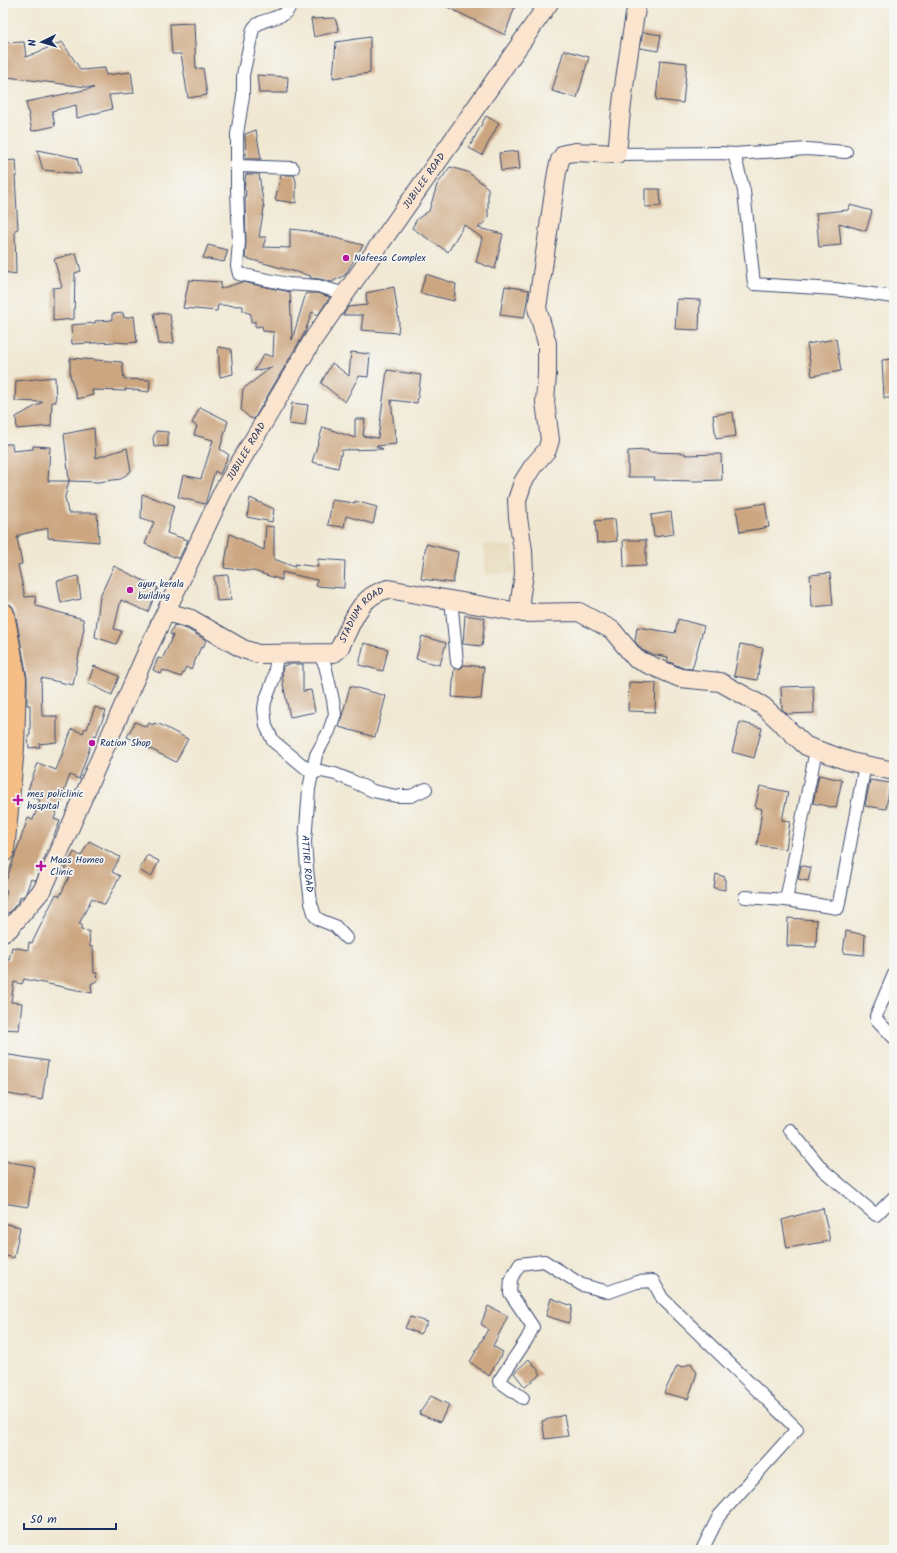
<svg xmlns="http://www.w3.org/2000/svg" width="897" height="1553" viewBox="0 0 897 1553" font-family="Kalam,sans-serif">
  <rect width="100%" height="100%" fill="#f6f6f2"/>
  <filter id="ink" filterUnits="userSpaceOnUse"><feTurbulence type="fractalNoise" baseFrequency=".025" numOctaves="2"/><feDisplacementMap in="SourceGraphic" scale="8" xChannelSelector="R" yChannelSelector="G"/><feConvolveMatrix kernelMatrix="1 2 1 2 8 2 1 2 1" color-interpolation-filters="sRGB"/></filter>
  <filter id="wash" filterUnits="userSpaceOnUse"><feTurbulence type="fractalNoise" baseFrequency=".012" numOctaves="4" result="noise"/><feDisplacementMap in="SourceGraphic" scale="16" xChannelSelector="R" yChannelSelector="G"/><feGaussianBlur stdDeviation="0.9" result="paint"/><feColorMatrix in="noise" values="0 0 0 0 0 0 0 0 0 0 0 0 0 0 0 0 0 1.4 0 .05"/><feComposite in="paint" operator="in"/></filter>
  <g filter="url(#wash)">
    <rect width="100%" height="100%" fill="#f0e8d3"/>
    <polygon fill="#e7daba" points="484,544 513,547 514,572 486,576"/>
    <g id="blocks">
      <g fill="#cca680">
        <polygon points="439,3 516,3 505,35"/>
        <polygon points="335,18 339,31 314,37 311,19"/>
        <polygon points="194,23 196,69 203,68 207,95 188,98 181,54 172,54 170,24"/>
        <polygon points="643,32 661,35 658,51 640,48"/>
        <polygon points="370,37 370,73 333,78 336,42"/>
        <polygon points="24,42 26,57 62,42 81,70 105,68 106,75 131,72 134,93 109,95 112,109 77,118 76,105 52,111 55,126 32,131 26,102 94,88 7,77 3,43"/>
        <polygon points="564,50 589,57 577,98 552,91"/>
        <polygon points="660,60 687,63 683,103 656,100"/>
        <polygon points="257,75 288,77 287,93 259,93"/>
        <polygon points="486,116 499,123 482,155 469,148"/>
        <polygon points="256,130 261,159 246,159 245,134"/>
        <polygon points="37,150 77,158 81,174 43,170"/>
        <polygon points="518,151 520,169 501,171 499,153"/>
        <polygon points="16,160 17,176 15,176 18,229 15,230 16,274 3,272 3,161"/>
        <polygon points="450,167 468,172 488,188 488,219 478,228 503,234 495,269 476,262 482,238 464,225 448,252 412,228 417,219 429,211 437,185"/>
        <polygon points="246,174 259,174 264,208 259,237 266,237 263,247 290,248 290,229 308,231 363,245 345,275 332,282 320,279 310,278 311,276 245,258 246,242 245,202 246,191 245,190 244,188"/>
        <polygon points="281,175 294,175 296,181 296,203 275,200"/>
        <polygon points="645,189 660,189 661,206 645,207"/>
        <polygon points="850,205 872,211 866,231 839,223 841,245 819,247 816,213 848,210"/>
        <polygon points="208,245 228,250 224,262 203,258"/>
        <polygon points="76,253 81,271 75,273 74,319 53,321 53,288 62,287 54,259"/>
        <polygon points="426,274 456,284 454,301 420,293"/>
        <polygon points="189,280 221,282 220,289 242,282 290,292 292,340 306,293 317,293 330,297 318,315 312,312 305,332 254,419 250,418 241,410 243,389 272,367 254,371 264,354 273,357 274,332 263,331 262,326 255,327 255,321 251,323 251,314 243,311 243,306 218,305 217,311 183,308"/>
        <polygon points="505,286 529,290 524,318 500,315"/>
        <polygon points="394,287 399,322 398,333 361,330 363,315 343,315 348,307 367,305 366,293"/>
        <polygon points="677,299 700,300 699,330 675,329"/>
        <polygon points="123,313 124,318 134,316 137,342 127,343 115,342 72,344 71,325 95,323 95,321 112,320 112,314"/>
        <polygon points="154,313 170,314 174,343 159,344"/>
        <polygon points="836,339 841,371 812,376 807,344"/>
        <polygon points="218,347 231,349 233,374 220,377"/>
        <polygon points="351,352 370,354 368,377 359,376 345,402 321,383 332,363 349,376"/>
        <polygon points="70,358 122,362 124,379 150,380 149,392 125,389 126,391 92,390 93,395 77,399 70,375"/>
        <polygon points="894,359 894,398 884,398 882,360"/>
        <polygon points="387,370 421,375 417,403 391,400 396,444 376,446 383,449 342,450 338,468 312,462 323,427 355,438 355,419 365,419 363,436 378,438"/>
        <polygon points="55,377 56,402 52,402 51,426 17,429 16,417 43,402 15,401 16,381"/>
        <polygon points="292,403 308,405 305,426 289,424"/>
        <polygon points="200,407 228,421 220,449 229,455 220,474 215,471 205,504 178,497 183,475 201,479 213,440 194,435 197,426 192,423"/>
        <polygon points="733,412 736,436 716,439 713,415"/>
        <polygon points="94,428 96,458 127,448 131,471 121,479 98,482 69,481 64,434"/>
        <polygon points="156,431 168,432 168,446 154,447 153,438"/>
        <polygon points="3,444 12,444 13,451 33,449 33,446 50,447 48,481 69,481 65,497 68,513 97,513 99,542 48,538 48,528 19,535 19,537 17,537 22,564 18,565 25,597 35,596 36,606 83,619 84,628 73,685 41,678 42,716 57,716 57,742 39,744 40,747 29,748 28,736 30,735 30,705 27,705 27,677 15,612 12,606 5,602 3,592"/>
        <polygon points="648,450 648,452 685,453 685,455 721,454 722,480 695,481 654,480 655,477 628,477 628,451"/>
        <polygon points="142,494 174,505 167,533 188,540 179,559 145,544 154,522 141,518"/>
        <polygon points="250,498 274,509 272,522 247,517"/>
        <polygon points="332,500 355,503 355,501 377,507 373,524 346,516 344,527 328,525"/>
        <polygon points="765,503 769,527 740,532 736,508"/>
        <polygon points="671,512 674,534 654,537 651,515"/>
        <polygon points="615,519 617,541 597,543 595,521"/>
        <polygon points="266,526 274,527 274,559 295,567 295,564 318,567 318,559 345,561 344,588 316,586 317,580 282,572 282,580 250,570 249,571 224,568 230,534 264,550"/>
        <polygon points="623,540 646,540 646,566 624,567"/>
        <polygon points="426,544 458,552 453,583 421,579"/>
        <polygon points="114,566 158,588 148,612 121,600 114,629 122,631 116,644 95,637 100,596"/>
        <polygon points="830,573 833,605 812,607 810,575"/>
        <polygon points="228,575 231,600 217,601 214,576"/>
        <polygon points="78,576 81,599 61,603 57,581"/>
        <polygon points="465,615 485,618 482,646 463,644"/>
        <polygon points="678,619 704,626 692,669 683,668 667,661 668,657 651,654 642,650 635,641 637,627 675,633"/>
        <polygon points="174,625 187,629 206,640 203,648 201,647 191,670 186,667 181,677 163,670 161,674 153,670 158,658 162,659 167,649 173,635 170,634"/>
        <polygon points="422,636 446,643 440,665 416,659"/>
        <polygon points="364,643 388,649 383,671 359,665"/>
        <polygon points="740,644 763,648 757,680 734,676"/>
        <polygon points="290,664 303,664 303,691 311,690 315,712 290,717 283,684 282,671 283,666"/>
        <polygon points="464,665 484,667 481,699 452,697 454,669 461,668"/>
        <polygon points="94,666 119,676 112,695 88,683"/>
        <polygon points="629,682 656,683 655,712 628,711"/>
        <polygon points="350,686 386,696 375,737 339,727"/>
        <polygon points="813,686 814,713 787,714 782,709 781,687"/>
        <polygon points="95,707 106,711 96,736 94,735 79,779 70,775 54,819 60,821 35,881 31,879 26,893 23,897 21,896 18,902 9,913 3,911 3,904 7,891 3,889 28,818 33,820 40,800 26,795 38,763 56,770 72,729 83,733 85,728 87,729"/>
        <polygon points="135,722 147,727 149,723 153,725 154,723 159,725 159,724 188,739 176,762 127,737"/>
        <polygon points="740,722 762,728 754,758 732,752"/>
        <polygon points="819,775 842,780 836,808 813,803"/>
        <polygon points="870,780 890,783 886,809 865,806"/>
        <polygon points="760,786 788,792 782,820 790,821 786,849 757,845 762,809 755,807"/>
        <polygon points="89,841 120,857 112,872 120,876 105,905 92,898 79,924 82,925 81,930 89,931 90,947 93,947 94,973 97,973 98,980 91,984 92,993 24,979 22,984 14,982 11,1002 22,1003 19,1030 3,1029 3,959 9,960 12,947 28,950 29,942 32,943 56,894 60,896 69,877 63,874 74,852 81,856"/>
        <polygon points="147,855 159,861 151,877 139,870"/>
        <polygon points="801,865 811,868 808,881 798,879"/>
        <polygon points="716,874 725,877 725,890 714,888"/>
        <polygon points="788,918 817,920 816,947 787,946"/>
        <polygon points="846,931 865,935 864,955 843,953"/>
        <polygon points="3,1054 48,1061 42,1100 3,1093"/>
        <polygon points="3,1161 34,1166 28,1207 3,1203"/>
        <polygon points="823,1208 830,1241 787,1248 782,1220"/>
        <polygon points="3,1223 20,1227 14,1258 3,1255"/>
        <polygon points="551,1298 572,1306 569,1323 546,1316"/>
        <polygon points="488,1306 508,1316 493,1346 503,1352 489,1376 470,1362 488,1329 481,1324"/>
        <polygon points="410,1317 428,1322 420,1334 405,1328"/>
        <polygon points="529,1359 541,1374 525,1387 514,1373"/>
        <polygon points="691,1363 697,1373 688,1399 664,1393 677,1366 683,1367"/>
        <polygon points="431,1396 449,1405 440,1422 419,1414"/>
        <polygon points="564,1415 568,1436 545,1439 542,1421"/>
      </g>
    </g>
  </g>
  <g filter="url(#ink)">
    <use href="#blocks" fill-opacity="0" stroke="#3b4b70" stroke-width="1"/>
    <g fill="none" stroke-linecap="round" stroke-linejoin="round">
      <g stroke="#3b4b70" stroke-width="14">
        <g id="street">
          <path d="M290 3C290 21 260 16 253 29L243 75V96L237 134V189L239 242 237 266 239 274 288 284 318 286 345 294"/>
          <polyline points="617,154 722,153 734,154 744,191 754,284 835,289 894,297"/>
          <polyline points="734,154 807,149 846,152"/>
          <polyline points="237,166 293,168"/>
          <polyline points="451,599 457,662"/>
          <path id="s1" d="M318 653 325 665 333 700 335 714 329 731 316 755 309 789 305 842 307 869 311 903 315 916 320 920 335 926 346 938"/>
          <polyline points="277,654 274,678 265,702 264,709 266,726 273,741 312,773 321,771 335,774 350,780 373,791 396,796 411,796 426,789"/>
          <polyline points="745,897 786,900 838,908 865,765"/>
          <polyline points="786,900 816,750"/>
          <polyline points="894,974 876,1016 877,1020 894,1038"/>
          <polyline points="790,1130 823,1170 876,1215 894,1197"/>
          <polyline points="523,1398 499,1381 527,1339 533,1327 510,1293 511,1279 520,1264 544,1261 582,1285 609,1292 637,1282 653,1281 662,1298 797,1429 719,1516 702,1550"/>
        </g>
      </g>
      <g stroke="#3b4b70" stroke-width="20">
        <g id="secondary">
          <path id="s2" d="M166 612 191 619 243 649 258 654 334 653 339 649C352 624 358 596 388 589L524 613 579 612 612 630 636 659 680 678 720 682 763 706 806 746 851 762 894 771"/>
          <path d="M524 613 520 600 524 574 523 550 518 518 517 500 523 482 533 466 547 450 550 440 545 402 547 374V343L537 308 557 172 560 160 564 154 575 152 617 154C621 103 628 53 637 3"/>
          <path id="s3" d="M3 932 9 929 43 889 149 647 224 489 314 338 549 3"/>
        </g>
      </g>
      <g stroke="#3b4b70" stroke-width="24">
        <polyline id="highway" points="3,614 15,679 13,748 3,851"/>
      </g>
      <use href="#street" stroke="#fff" stroke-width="12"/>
      <use href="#secondary" stroke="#fbe5cf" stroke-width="18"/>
      <use href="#highway" stroke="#f6be87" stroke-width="22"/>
    </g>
  </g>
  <g fill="#b5179e" stroke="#f6f6f2" stroke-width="1.5">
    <circle cx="346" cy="258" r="4"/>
    <circle cx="130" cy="590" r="4"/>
    <circle cx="92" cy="743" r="4"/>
    <path d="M16 794h4v4h4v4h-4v4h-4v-4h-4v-4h4z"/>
    <path d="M39 860h4v4h4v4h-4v4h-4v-4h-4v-4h4z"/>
  </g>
  <g text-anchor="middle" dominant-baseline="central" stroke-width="3.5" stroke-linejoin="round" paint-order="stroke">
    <g font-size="10" fill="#1b2f5e" stroke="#f6f6f2">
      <text stroke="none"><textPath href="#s3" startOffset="866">JUBILEE ROAD</textPath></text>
      <text stroke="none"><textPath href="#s3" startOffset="542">JUBILEE ROAD</textPath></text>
      <text stroke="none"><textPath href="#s2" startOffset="226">STADIUM ROAD</textPath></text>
      <text stroke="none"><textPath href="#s1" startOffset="219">ATTIRI ROAD</textPath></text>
    </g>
    <g font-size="10" fill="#1b2f5e" stroke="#f6f6f2" text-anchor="start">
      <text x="354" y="258">Nafeesa Complex</text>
      <text x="138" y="584">ayur kerala<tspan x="138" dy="12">building</tspan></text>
      <text x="100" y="743">Ration Shop</text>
      <text x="27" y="794">mes policlinic<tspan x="27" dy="12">hospital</tspan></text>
      <text x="50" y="860">Maas Homeo<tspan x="50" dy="12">Clinic</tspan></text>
    </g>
  </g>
  <rect width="897" height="1553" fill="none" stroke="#f6f6f2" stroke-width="16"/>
  <g transform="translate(42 42) rotate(265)" stroke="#f6f6f2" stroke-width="3" paint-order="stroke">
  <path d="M0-3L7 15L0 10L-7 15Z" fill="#1b2f5e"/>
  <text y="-6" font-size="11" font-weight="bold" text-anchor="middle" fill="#1b2f5e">N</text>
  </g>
  <path d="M24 1523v6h92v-6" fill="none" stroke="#1b2f5e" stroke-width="2"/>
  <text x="30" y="1523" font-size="12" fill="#1b2f5e" stroke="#f6f6f2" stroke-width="3" paint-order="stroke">50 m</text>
</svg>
